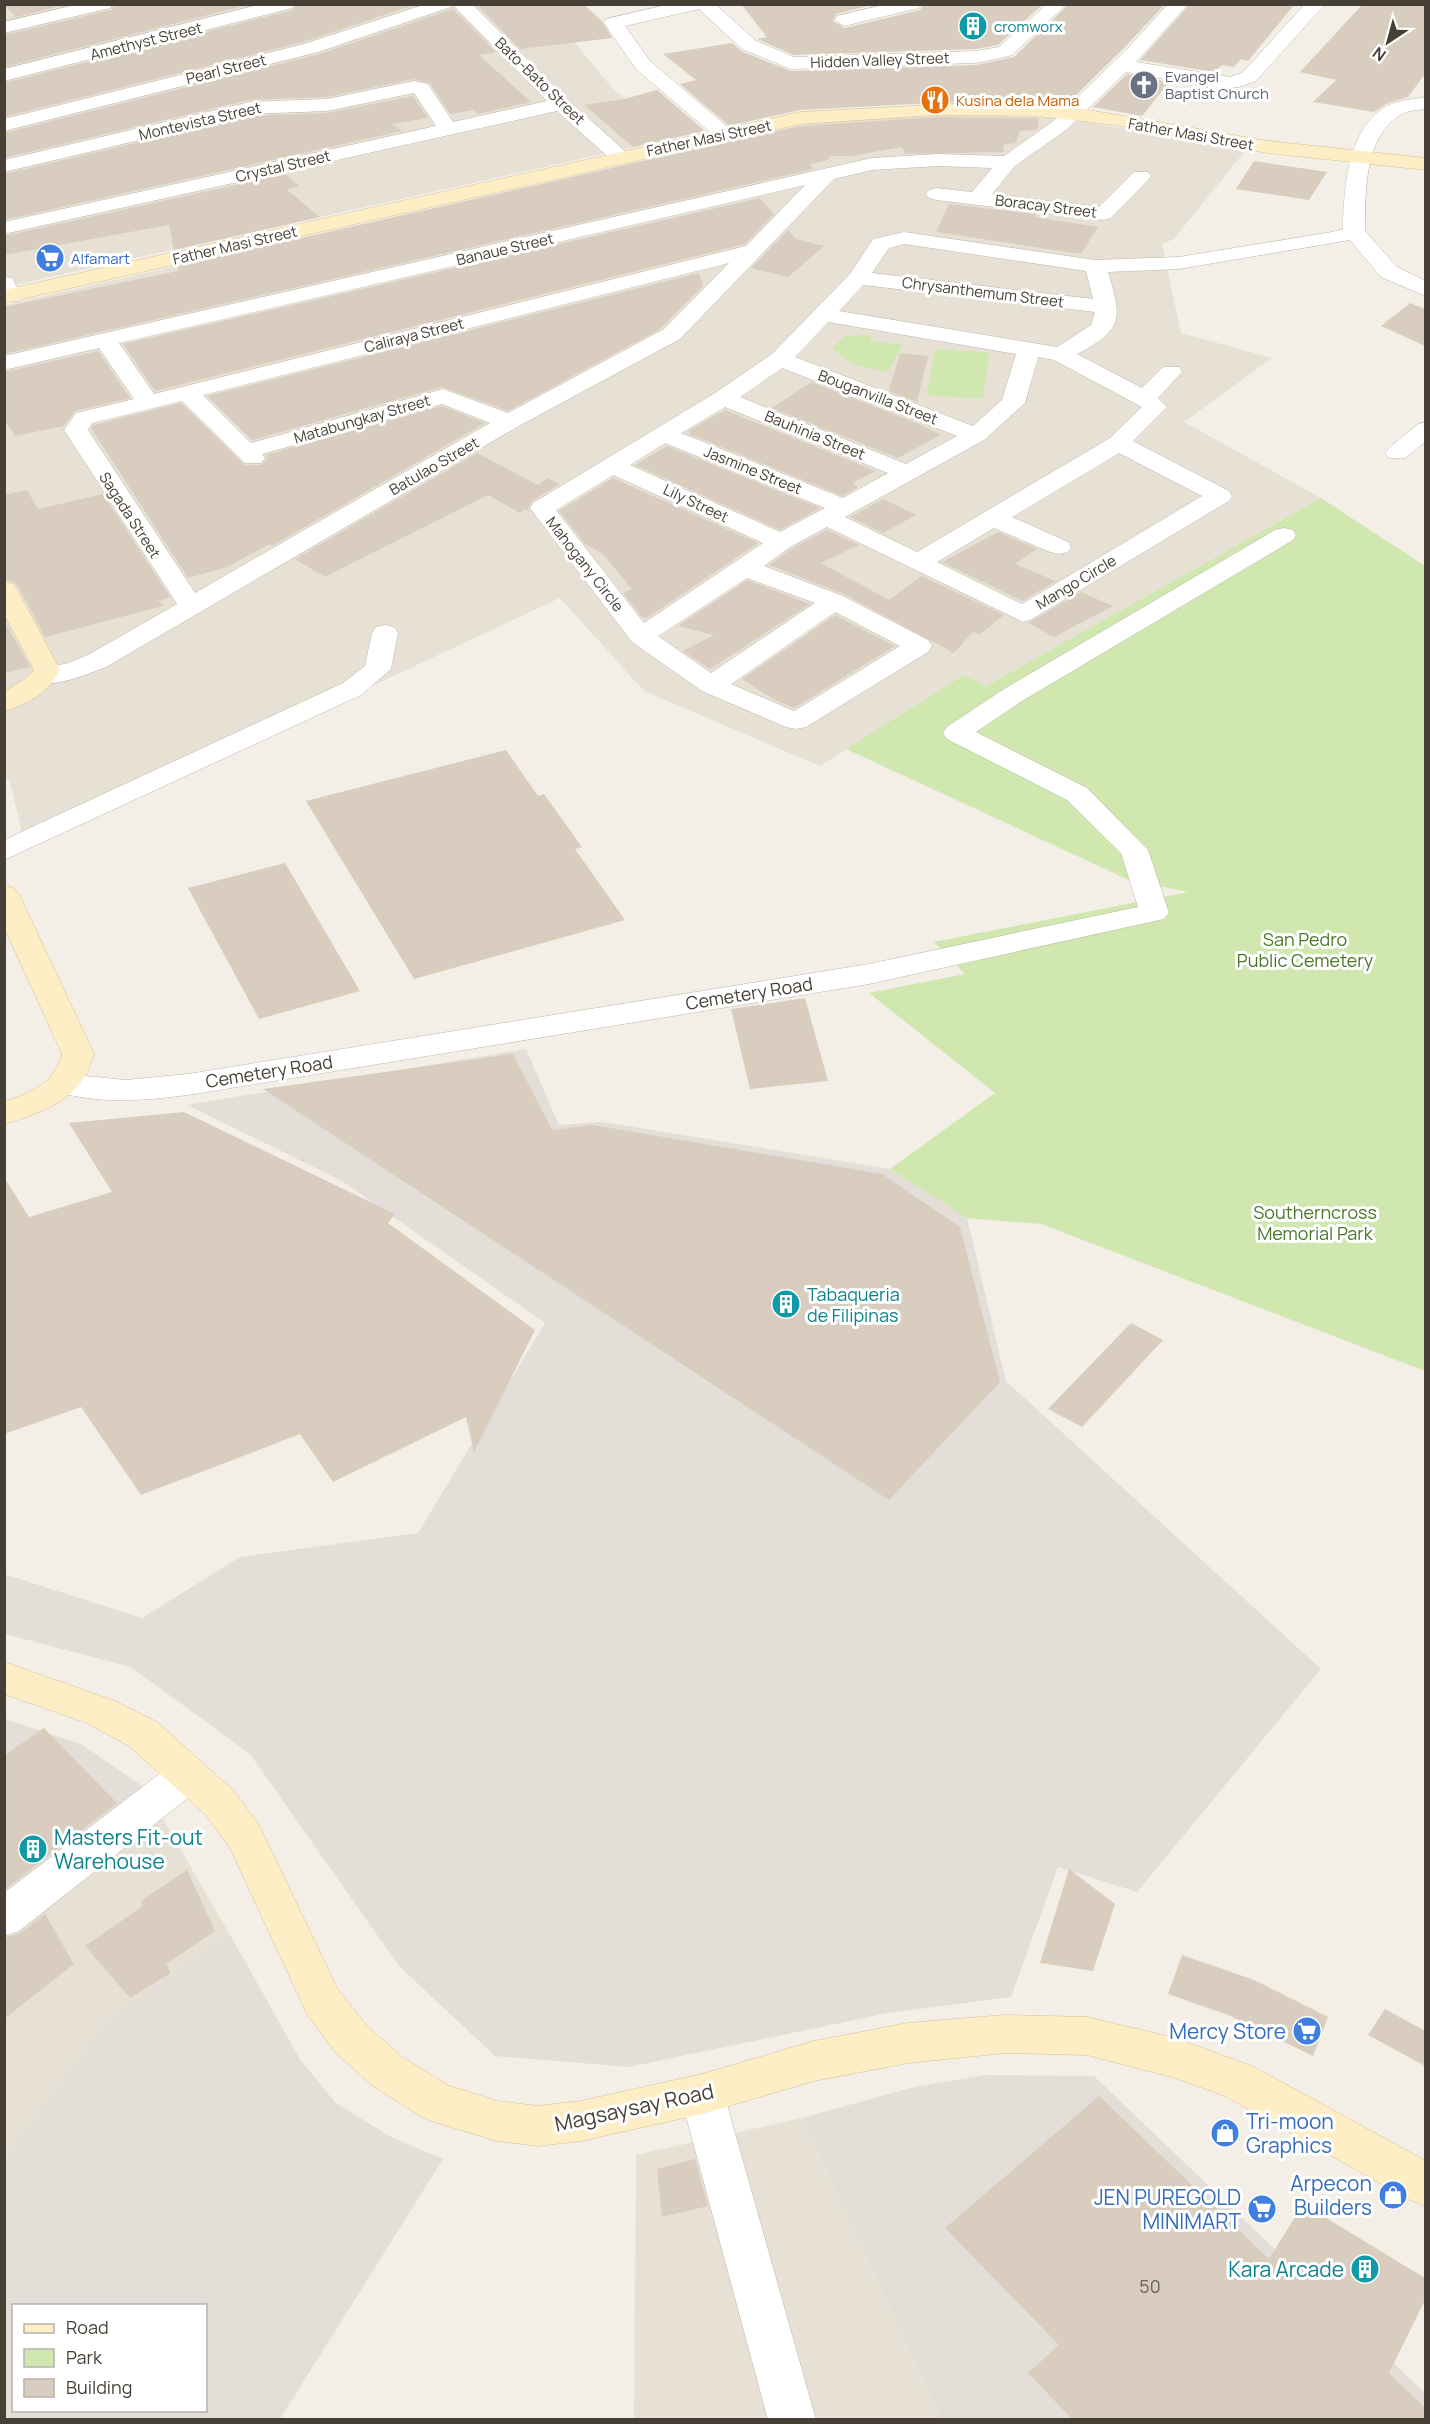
<svg xmlns="http://www.w3.org/2000/svg" width="1430" height="2424" viewBox="0 0 1430 2424" font-family="Manrope,sans-serif">
  <rect width="100%" height="100%" fill="#f3efe7"/>
  <g fill="#e7e1d5">
    <polygon points="4,5 544,5 614,90 675,138 5,287"/>
    <polygon points="974,115 1066,118 1245,151 1174,239 1162,244 1181,333 1272,358 1184,422 1321,498 986,686 964,675 820,766 644,691 560,598 26,848 9,779 4,778 4,305 804,124 881,117"/>
    <polygon points="145,1788 229,1933 110,2018 5,2158 5,1897"/>
    <polygon points="802,2118 941,2419 634,2420 636,2155"/>
  </g>
  <g fill="#e3ded8" fill-rule="evenodd">
    <polygon points="526,1049 559,1125 603,1122 890,1169 967,1218 1006,1381 1321,1669 1137,1892 1058,1867 1011,1997 888,2013 629,2067 495,2056 399,1966 250,1754 131,1667 5,1634 4,1574 142,1618 240,1557 418,1533 545,1323 342,1181 187,1105"/>
    <polygon points="5,1719 81,1744 145,1788 5,1897"/>
    <path d="M229 1933 301 2061 336 2103 391 2137 443 2159 280 2419H5V2158L110 2018ZM14 2306H206V2410H14Z"/>
    <polygon points="985,2075 1094,2076 1425,2393 1425,2419 941,2419 802,2118 914,2087"/>
  </g>
  <g fill="#d0e7b0">
    <polygon points="871,335 871,342 903,344 888,372 852,364 832,348 845,336"/>
    <polygon points="935,349 989,352 983,399 927,395"/>
    <polygon points="1321,498 1425,566 1425,1371 1041,1224 967,1218 890,1169 995,1093 869,993 965,974 934,942 1188,892 1129,880 846,749 964,675 986,686"/>
  </g>
  <g fill="#d8cdbf">
    <polygon points="4,4 67,4 16,17"/>
    <polygon points="115,4 251,4 4,67 4,35 111,10"/>
    <polygon points="297,4 417,4 303,42 4,117 4,83 293,10"/>
    <polygon points="476,4 583,4 602,21 612,38 520,49"/>
    <polygon points="741,4 875,4 836,14 833,21 845,28 920,10 924,4 1043,4 998,45 976,49 794,55 757,39 767,37"/>
    <polygon points="1069,4 1165,4 1126,46 1066,105 1041,100 1041,104 970,101 800,110 729,126 680,84 696,80 663,54 732,43 741,51 791,71 976,65 1014,57"/>
    <polygon points="1190,4 1295,4 1248,61 1241,59 1234,67 1222,65 1214,72 1140,60"/>
    <polygon points="1363,4 1425,4 1425,74 1408,97 1388,103 1374,112 1313,102 1336,80 1300,72"/>
    <polygon points="453,9 496,52 479,55 531,102 478,114 473,110 450,114 430,83 414,79 327,97 249,100 4,158 4,133 319,54"/>
    <polygon points="1127,74 1169,82 1142,116 1093,107"/>
    <polygon points="657,90 705,131 633,147 584,105 624,99"/>
    <polygon points="413,96 428,118 392,124 402,131 4,220 4,174 250,116 327,113"/>
    <polygon points="936,117 1039,118 1037,130 1020,131 1016,143 1003,145 1004,152 905,154 902,147 851,156 829,156 828,160 809,164 814,169 4,354 4,307 178,271 177,266 800,126"/>
    <polygon points="1254,161 1327,172 1309,200 1236,189"/>
    <polygon points="285,174 300,186 287,190 320,217 174,250 169,225 4,255 4,236"/>
    <polygon points="760,198 774,214 745,244 155,391 123,344"/>
    <polygon points="949,204 1036,214 1035,217 1098,227 1081,254 936,232"/>
    <polygon points="788,230 796,239 824,246 788,277 751,268"/>
    <polygon points="699,273 703,286 660,329 508,411 442,387 252,440 207,396"/>
    <polygon points="1410,303 1425,309 1425,346 1381,326"/>
    <polygon points="98,351 130,398 75,411 64,426 15,436 4,419 4,372"/>
    <polygon points="900,353 928,356 917,402 889,391"/>
    <polygon points="812,382 917,423 941,435 898,458 772,408"/>
    <polygon points="181,403 245,465 261,465 267,459 266,455 442,406 485,423 272,546 270,544 227,567 188,578 91,428 93,425"/>
    <polygon points="725,410 876,471 854,482 853,484 858,487 843,496 689,434 691,432 688,431"/>
    <polygon points="667,446 820,508 780,530 635,465"/>
    <polygon points="477,453 538,485 548,478 560,484 532,501 528,508 530,512 525,509 520,513 488,495 325,577 295,559"/>
    <polygon points="613,478 758,543 647,618 642,617 623,593 632,589 603,554 585,544 559,511"/>
    <polygon points="27,490 38,509 103,494 170,597 159,601 163,606 45,637 19,588 14,582 4,579 4,495"/>
    <polygon points="883,499 916,515 883,533 850,517"/>
    <polygon points="827,530 859,545 821,563 889,600 922,576 1004,615 980,634 973,632 954,653 844,594 769,565 791,549"/>
    <polygon points="998,532 1037,549 1015,564 1056,581 1022,601 942,562"/>
    <polygon points="747,580 810,604 710,669 683,651 714,635 678,626"/>
    <polygon points="1081,592 1113,606 1054,637 1028,623"/>
    <polygon points="835,615 895,646 794,708 773,699 742,679"/>
    <polygon points="4,620 30,667 4,673"/>
    <polygon points="506,750 538,796 544,794 582,847 575,849 625,920 414,979 306,801"/>
    <polygon points="285,863 360,991 259,1019 188,888"/>
    <polygon points="805,998 828,1081 750,1089 731,1009"/>
    <polygon points="513,1054 552,1130 592,1125 882,1174 960,1227 1000,1382 889,1500 263,1089"/>
    <polygon points="184,1112 395,1214 388,1223 535,1330 474,1452 466,1417 333,1482 300,1434 141,1495 81,1407 4,1434 4,1177 29,1217 112,1192 69,1123"/>
    <polygon points="1131,1323 1163,1340 1082,1427 1048,1409"/>
    <polygon points="44,1728 117,1803 4,1890 4,1756"/>
    <polygon points="1069,1869 1115,1904 1093,1971 1040,1963"/>
    <polygon points="187,1870 215,1931 166,1964 171,1973 130,1998 85,1946 143,1906 141,1901"/>
    <polygon points="45,1914 74,1964 4,2019 4,1938 20,1933"/>
    <polygon points="1182,1955 1254,1980 1328,2017 1313,2056 1228,2015 1168,1994"/>
    <polygon points="1385,2009 1425,2031 1425,2066 1368,2035"/>
    <polygon points="1099,2096 1269,2259 1303,2204 1425,2278 1425,2300 1389,2373 1425,2408 1425,2420 1073,2420 1028,2373 1059,2345 945,2228"/>
    <polygon points="695,2159 708,2206 662,2217 657,2169"/>
  </g>
  <g fill="none" stroke-linecap="round" stroke-linejoin="round">
    <g stroke="#bfb6a9" stroke-width="1">
      <g id="street">
        <polygon points="79,4 113,4 110,8 4,33 4,22"/>
        <polygon points="262,4 295,4 292,8 4,81 4,69"/>
        <polygon points="426,4 472,4 568,100 628,154 631,158 628,162 614,162 557,111 4,234 4,222 436,126 414,93 327,111 250,114 4,172 4,160 250,102 327,99 414,81 428,84 453,122 547,101 454,6 318,52 4,131 4,119 304,44"/>
        <polygon points="670,4 715,4 756,41 794,57 976,51 999,47 1047,4 1067,4 1012,55 1005,57 976,63 791,69 742,49 699,9 625,26 650,61 731,130 734,134 731,138 717,138 636,69 604,23 606,19"/>
        <polygon points="887,4 922,4 919,8 844,26 835,20 837,16"/>
        <path d="M1168 4H1188L1136 62 1230 77 1242 73 1305 4H1325L1256 81 1239 87 1213 88 1126 72 1066 130 1015 166 992 194 1099 207 1134 172H1148L1151 176 1148 180 1111 218 1104 220 936 200 929 198 926 194 929 190 936 188 972 192 992 168 938 166 872 170 834 179 680 339 517 427 106 667C85 675 58 687 36 682L32 676 36 670 68 663 88 655 177 604 64 430 76 413 134 399 99 348 4 370V356L872 158 938 154 1004 156 1052 122 1128 48ZM805 185 746 246 154 394 119 343ZM729 263 664 329 508 413 443 389 251 443 203 395ZM182 401 245 463H261L265 458 262 454 442 404 490 423 195 593 88 430 92 423Z"/>
        <path d="M1426 97V109C1418 110 1409 110 1402 114 1364 134 1365 194 1365 231L1397 267 1426 281V296L1381 277 1350 240 1179 269 1108 272C1122 319 1124 329 1077 354L1142 388 1163 367H1179L1182 372 1158 398 1167 407 1133 441 1229 491 1232 496 1229 501 1032 619 1023 622 827 527 790 547 764 566 843 596 928 640 932 646 928 652 806 727 796 729 786 727 702 691 632 642 530 508 533 503 715 393 772 354 850 274 873 239 904 232 1095 260 1179 257 1332 232 1343 229C1344 189 1347 126 1389 105 1400 100 1414 99 1426 97ZM904 244 1086 271 1093 299 872 273 889 248ZM863 285 1095 312 1091 325 1057 347 839 311ZM828 322 1016 354 1002 400 973 426 795 357ZM1038 357 1054 360 1142 407 1110 438 917 552 845 517 984 440 1025 403ZM782 368 957 436 906 464 740 397ZM725 407 888 473 843 498 681 433ZM665 443 825 508 780 532 630 465ZM1119 453 1202 496 1022 604 937 562 994 528 1050 552 1059 554 1068 552 1071 547 1068 542 1012 517ZM613 475 763 543 644 623 556 510ZM747 578 815 603 711 673 658 636ZM835 612 900 646 794 711 731 684Z"/>
        <polygon points="4,277 12,278 22,296 19,301 4,301"/>
        <polygon points="1426,422 1426,441 1405,458 1389,458 1385,453 1389,448 1418,424"/>
        <path d="M1284 528 1293 530 1296 535 1293 540 1022 701 976 732 1087 788 1148 850 1169 913 1164 919 869 984 188 1095C142 1101 98 1104 53 1091L48 1084 53 1077 64 1074 126 1080 188 1074 869 964 1138 907 1121 853 1067 800 947 739 943 733 947 727 1004 689 1275 530Z"/>
        <polygon points="385,625 394,627 398,633 391,669 361,695 4,860 4,840 343,683 365,666 372,633 376,627"/>
        <polygon points="189,1757 203,1762 209,1774 203,1786 19,1931 4,1936 4,1893 175,1762"/>
        <polygon points="702,2074 717,2080 724,2094 816,2420 768,2420 680,2094 687,2080"/>
      </g>
    </g>
    <g stroke="#d3c197" stroke-width="1">
      <g id="secondary">
        <polygon points="970,103 1071,107 1268,141 1426,158 1426,170 1268,153 1115,125 1037,116 936,115 800,124 4,303 4,290 800,112"/>
        <path d="M4 581 13 584 17 589 60 670C50 691 27 705 4 711V692L25 679 34 670 4 614Z"/>
        <path d="M4 885 14 888 19 894 94 1054C82 1099 45 1112 4 1124V1102C31 1093 55 1083 62 1054L4 927Z"/>
        <polygon points="4,1662 115,1701 157,1722 234,1791 259,1825 337,1988 366,2025 402,2057 447,2085 497,2101 538,2106 581,2101 702,2074 814,2041 908,2023 1005,2015 1087,2017 1175,2038 1254,2067 1426,2161 1426,2206 1410,2200 1225,2096 1175,2078 1087,2055 1005,2053 908,2063 814,2081 702,2114 581,2141 538,2146 497,2141 435,2122 420,2116 372,2085 336,2053 307,2014 230,1848 206,1815 129,1746 87,1723 4,1694"/>
      </g>
    </g>
    <use href="#street" fill="#fff" fill-rule="evenodd"/>
    <use href="#secondary" fill="#feeec6" fill-rule="evenodd"/>
  </g>
  <defs>
    <g id="building-disc" transform="scale(1.5)"><circle r="9.5" fill="#0f9aa8" stroke="#fff"/><path d="M-4-6H4V6H1V3H-1V6H-4ZM-2.5-4.3h1.7v1.8h-1.7ZM.8-4.3h1.7v1.8H.8ZM-2.5-1h1.7V.8h-1.7ZM.8-1h1.7V.8H.8Z" fill="#fff"/></g>
    <g id="church-disc" transform="scale(1.5)"><circle r="9.5" fill="#6b7280" stroke="#fff"/><path d="M-1.2-6h2.4v3.5h3.3v2.4h-3.3V6h-2.4V-.1h-3.3v-2.4h3.3Z" fill="#fff"/></g>
    <g id="restaurant-disc" transform="scale(1.5)"><circle r="9.5" fill="#e8710a" stroke="#fff"/><path d="M-5-6h1v4h1v-4h1v4h1v-4h1v5L-1.5 .5V6h-2V.5L-5-1ZM5-6V6H3V1.5H1.5Q1.5-4 5-6Z" fill="#fff"/></g>
    <g id="supermarket-disc" transform="scale(1.5)"><circle r="9.5" fill="#3f7fe0" stroke="#fff"/><path d="M-6-5.5h2.5l.6 2H6L4.5 2H-2.5L-4.4-4H-6ZM-1.5 3.2a1.3 1.3 0 1 0 .1 0ZM3 3.2a1.3 1.3 0 1 0 .1 0Z" fill="#fff"/></g>
    <g id="shop-disc" transform="scale(1.5)"><circle r="9.5" fill="#3f7fe0" stroke="#fff"/><path d="M-5-2.5h2.3a2.7 3.5 0 0 1 5.4 0H5L5.5 6h-11ZM-1.5-2.5h3a1.5 2.3 0 0 0-3 0Z" fill="#fff"/></g>
  </defs>
  <g fill-rule="evenodd">
    <use href="#building-disc" x="973" y="26"/>
    <use href="#church-disc" x="1144" y="85"/>
    <use href="#restaurant-disc" x="935" y="100"/>
    <use href="#supermarket-disc" x="50" y="258"/>
    <use href="#building-disc" x="786" y="1304"/>
    <use href="#building-disc" x="33" y="1849"/>
    <use href="#supermarket-disc" x="1307" y="2031"/>
    <use href="#shop-disc" x="1225" y="2133"/>
    <use href="#shop-disc" x="1393" y="2195"/>
    <use href="#supermarket-disc" x="1262" y="2209"/>
    <use href="#building-disc" x="1365" y="2269"/>
  </g>
  <g text-anchor="middle" dominant-baseline="central" stroke-width="6" stroke-linejoin="round" paint-order="stroke">
    <g font-size="15" fill="#0d838f" stroke="#fff" text-anchor="start">
      <text x="994" y="26">cromworx</text>
    </g>
    <g font-size="15" fill="#463f36" stroke="#fff">
      <text transform="translate(146 41) rotate(-14)">Amethyst Street</text>
      <text transform="translate(880 60) rotate(-2)">Hidden Valley Street</text>
      <text transform="translate(226 69) rotate(-14)">Pearl Street</text>
      <text transform="translate(540 81) rotate(44)">Bato-Bato Street</text>
      <text transform="translate(200 121) rotate(-13)">Montevista Street</text>
      <text transform="translate(1191 134) rotate(10)">Father Masi Street</text>
      <text transform="translate(709 138) rotate(-12)">Father Masi Street</text>
      <text transform="translate(283 166) rotate(-13)">Crystal Street</text>
      <text transform="translate(1046 206) rotate(7)">Boracay Street</text>
      <text transform="translate(235 245) rotate(-13)">Father Masi Street</text>
      <text transform="translate(505 249) rotate(-13)">Banaue Street</text>
      <text transform="translate(983 292) rotate(7)">Chrysanthemum Street</text>
      <text transform="translate(414 335) rotate(-14)">Caliraya Street</text>
      <text transform="translate(878 397) rotate(21)">Bouganvilla Street</text>
      <text transform="translate(362 419) rotate(-16)">Matabungkay Street</text>
      <text transform="translate(815 435) rotate(22)">Bauhinia Street</text>
      <text transform="translate(434 466) rotate(-30)">Batulao Street</text>
      <text transform="translate(753 470) rotate(22)">Jasmine Street</text>
      <text transform="translate(696 503) rotate(25)">Lily Street</text>
      <text transform="translate(130 515) rotate(57)">Sagada Street</text>
      <text transform="translate(585 564) rotate(52)">Mahogany Circle</text>
      <text transform="translate(1076 582) rotate(-31)">Mango Circle</text>
    </g>
    <g font-size="15" fill="#5b616d" stroke="#fff" text-anchor="start">
      <text x="1165" y="76">Evangel<tspan x="1165" dy="17">Baptist Church</tspan></text>
    </g>
    <g font-size="15" fill="#c56008" stroke="#fff" text-anchor="start">
      <text x="956" y="100">Kusina dela Mama</text>
    </g>
    <g font-size="15" fill="#366cbe" stroke="#fff" text-anchor="start">
      <text x="71" y="258">Alfamart</text>
    </g>
    <g font-size="18" fill="#4a7829" stroke="#fff">
      <text x="1305" y="939">San Pedro<tspan x="1305" dy="21">Public Cemetery</tspan></text>
      <text x="1315" y="1212">Southerncross<tspan x="1315" dy="21">Memorial Park</tspan></text>
    </g>
    <g font-size="18" fill="#463f36" stroke="#fff">
      <text transform="translate(749 993) rotate(-9)">Cemetery Road</text>
      <text transform="translate(269 1071) rotate(-9)">Cemetery Road</text>
    </g>
    <g font-size="18" fill="#0d838f" stroke="#fff" text-anchor="start">
      <text x="807" y="1294">Tabaqueria<tspan x="807" dy="21">de Filipinas</tspan></text>
    </g>
    <g font-size="18" fill="#6a6258">
      <text x="1150" y="2286">50</text>
    </g>
    <g font-size="21" fill="#0d838f" stroke="#fff" text-anchor="start">
      <text x="54" y="1837">Masters Fit-out<tspan x="54" dy="24">Warehouse</tspan></text>
      <text x="1344" y="2269" text-anchor="end">Kara Arcade</text>
    </g>
    <g font-size="21" fill="#366cbe" stroke="#fff" text-anchor="end">
      <text x="1286" y="2031">Mercy Store</text>
      <text x="1246" y="2121" text-anchor="start">Tri-moon<tspan x="1246" dy="24">Graphics</tspan></text>
      <text x="1372" y="2183">Arpecon<tspan x="1372" dy="24">Builders</tspan></text>
      <text x="1241" y="2197">JEN PUREGOLD<tspan x="1241" dy="24">MINIMART</tspan></text>
    </g>
    <g font-size="21" fill="#463f36" stroke="#fff">
      <text transform="translate(634 2107) rotate(-12)">Magsaysay Road</text>
    </g>
  </g>
  <rect width="1430" height="2424" fill="none" stroke="#463f36" stroke-width="12"/>
  <rect x="12" y="2304" width="195" height="108" fill="#ffffff" stroke="#b5b2af" stroke-width="1.5"/>
  <rect x="24" y="2324" width="30" height="9" fill="#feeec6" stroke="#b5b2af" stroke-width="1.5"/>
  <text x="66" y="2334" font-size="18" fill="#463f36">Road</text>
  <rect x="24" y="2349" width="30" height="18" fill="#d0e7b0" stroke="#b5b2af" stroke-width="1.5"/>
  <text x="66" y="2364" font-size="18" fill="#463f36">Park</text>
  <rect x="24" y="2379" width="30" height="18" fill="#d8cdbf" stroke="#b5b2af" stroke-width="1.5"/>
  <text x="66" y="2394" font-size="18" fill="#463f36">Building</text>
  <g transform="translate(1388 42) rotate(216)" stroke="#ffffff" stroke-width="4.5" paint-order="stroke">
  <path d="M0-4.5L10 22L0 15L-10 22Z" fill="#463f36"/>
  <text y="-9" font-size="16" font-weight="bold" text-anchor="middle" fill="#463f36">N</text>
  </g>
</svg>
